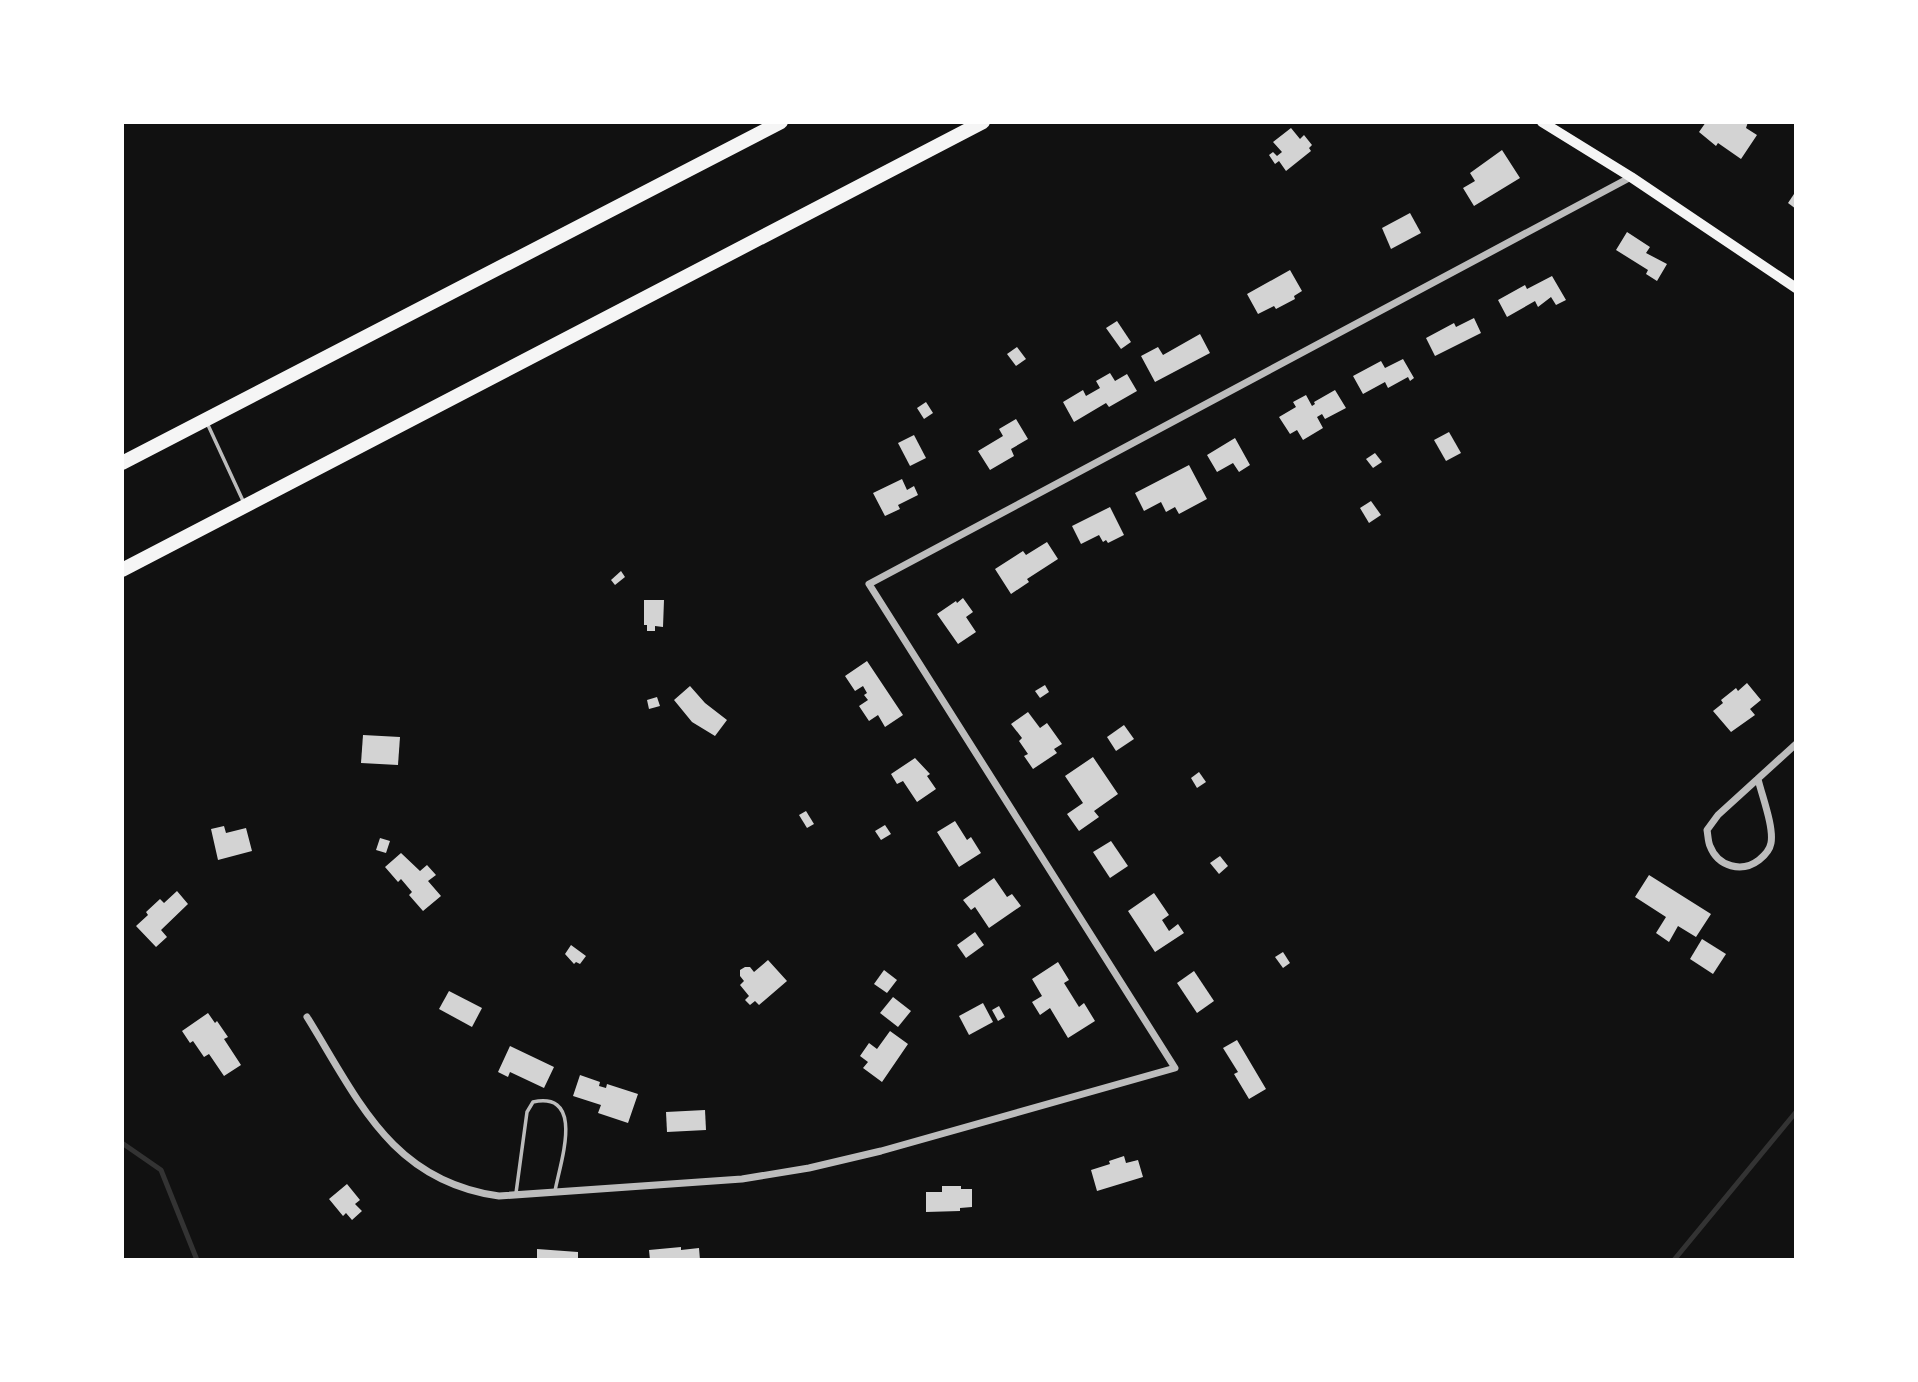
<svg xmlns="http://www.w3.org/2000/svg" width="1918" height="1382" viewBox="0 0 1918 1382" font-family="Quicksand,sans-serif">
  <rect width="100%" height="100%" fill="#111"/>
  <g fill="none" stroke-linecap="round" stroke-linejoin="round">
    <g stroke="#333" stroke-width="5">
      <polyline points="122,1143 161,1170 197,1260"/>
      <polyline points="1674,1260 1796,1112"/>
    </g>
  </g>
  <g fill="#d3d3d3">
    <polygon points="1706,122 1748,122 1746,128 1757,135 1741,159 1718,143 1716,146 1699,132"/>
    <polygon points="1291,128 1300,139 1304,135 1312,145 1309,148 1311,151 1286,171 1279,161 1275,164 1269,155 1273,152 1277,156 1282,152 1273,142"/>
    <polygon points="1502,150 1520,178 1474,206 1463,188 1475,181 1470,173"/>
    <polygon points="1796,191 1796,209 1788,203"/>
    <polygon points="1410,213 1421,233 1391,249 1382,228"/>
    <polygon points="1627,232 1650,247 1646,253 1667,264 1657,281 1646,274 1648,270 1616,250"/>
    <polygon points="1290,270 1302,291 1294,296 1295,299 1276,309 1274,306 1258,314 1247,294"/>
    <polygon points="1552,276 1566,300 1556,305 1551,297 1538,307 1535,301 1507,317 1498,300 1525,285 1527,289"/>
    <polygon points="1474,318 1481,333 1435,356 1426,338 1454,323 1456,327"/>
    <polygon points="1117,321 1131,342 1121,349 1106,328"/>
    <polygon points="1200,334 1210,353 1155,382 1141,356 1158,347 1163,355"/>
    <polygon points="1017,347 1026,359 1016,366 1007,354"/>
    <polygon points="1403,359 1414,378 1410,381 1408,377 1388,388 1385,382 1363,394 1353,376 1381,361 1385,368"/>
    <polygon points="1110,373 1115,381 1127,374 1137,391 1109,407 1106,403 1074,422 1063,402 1083,390 1086,396 1100,388 1096,381"/>
    <polygon points="1335,390 1346,408 1325,419 1322,414 1317,417 1323,428 1303,440 1297,430 1290,434 1279,417 1296,407 1293,402 1306,395 1312,406 1315,404 1314,402"/>
    <polygon points="926,402 933,413 924,419 917,408"/>
    <polygon points="1016,419 1028,439 1011,449 1014,456 990,470 978,451 1003,436 999,429"/>
    <polygon points="1449,432 1461,453 1446,461 1434,440"/>
    <polygon points="914,435 926,458 910,466 898,443"/>
    <polygon points="1235,438 1250,465 1239,472 1233,463 1217,472 1207,455"/>
    <polygon points="1375,453 1382,462 1373,468 1366,459"/>
    <polygon points="1189,465 1207,499 1179,514 1175,507 1166,512 1161,502 1144,511 1135,493"/>
    <polygon points="902,479 907,490 914,486 918,495 898,505 900,509 885,516 873,493"/>
    <polygon points="1371,501 1381,515 1369,523 1360,508"/>
    <polygon points="1110,507 1124,535 1108,543 1106,540 1103,542 1099,535 1081,544 1072,526"/>
    <polygon points="1047,542 1058,559 1027,579 1029,582 1011,594 995,569 1023,551 1026,555"/>
    <polygon points="621,571 625,577 615,585 611,580"/>
    <polygon points="963,598 973,612 966,617 976,632 958,644 937,614 956,601 957,603"/>
    <polygon points="644,600 664,600 663,627 655,626 655,631 647,631 647,625 644,625"/>
    <polygon points="867,661 903,715 885,727 878,715 869,721 859,706 868,700 864,695 867,693 863,686 855,691 845,676"/>
    <polygon points="1747,683 1761,700 1750,709 1755,715 1731,732 1713,711 1723,703 1721,700 1736,688 1738,691"/>
    <polygon points="1045,685 1049,692 1040,698 1035,691"/>
    <polygon points="690,686 705,703 727,720 715,736 692,722 674,700"/>
    <polygon points="657,697 660,706 649,709 647,700"/>
    <polygon points="1028,712 1040,728 1047,723 1062,744 1054,749 1057,753 1033,769 1024,756 1028,754 1019,741 1022,738 1011,724"/>
    <polygon points="1124,725 1134,739 1116,751 1107,737"/>
    <polygon points="363,735 400,737 398,765 361,763"/>
    <polygon points="1093,757 1118,794 1094,811 1099,817 1079,831 1067,814 1083,803 1065,776"/>
    <polygon points="915,758 930,774 927,776 936,789 917,802 903,781 897,784 891,774"/>
    <polygon points="1199,772 1206,782 1197,788 1191,778"/>
    <polygon points="806,811 814,824 807,828 799,815"/>
    <polygon points="955,821 967,840 971,837 981,853 959,867 937,832"/>
    <polygon points="885,825 891,834 881,840 875,831"/>
    <polygon points="224,826 226,833 246,828 252,851 218,860 211,829"/>
    <polygon points="380,838 390,841 386,853 376,850"/>
    <polygon points="1111,841 1128,866 1110,878 1093,852"/>
    <polygon points="401,853 420,871 427,865 436,875 428,881 441,896 423,911 409,895 412,892 401,879 398,882 385,867"/>
    <polygon points="1220,856 1228,866 1219,874 1210,863"/>
    <polygon points="1649,875 1711,914 1696,937 1678,926 1669,942 1656,933 1666,917 1635,897"/>
    <polygon points="994,878 1007,897 1012,894 1021,906 989,928 975,907 971,910 963,900"/>
    <polygon points="177,891 188,904 161,930 167,937 156,947 136,926 148,915 146,912 160,899 164,903"/>
    <polygon points="1154,893 1169,915 1162,920 1169,931 1178,924 1184,933 1155,952 1128,911"/>
    <polygon points="975,932 984,945 966,958 957,945"/>
    <polygon points="1702,939 1726,954 1713,974 1690,959"/>
    <polygon points="571,945 586,956 580,964 576,962 574,964 565,954"/>
    <polygon points="1283,952 1290,963 1283,968 1275,957"/>
    <polygon points="768,960 787,981 759,1005 755,1001 750,1005 745,1000 749,996 740,985 744,981 740,976 740,970 745,967 750,967 754,972"/>
    <polygon points="1058,962 1069,980 1064,983 1079,1007 1084,1003 1095,1021 1068,1038 1050,1008 1040,1015 1032,1002 1042,996 1032,979"/>
    <polygon points="884,970 897,980 887,993 874,984"/>
    <polygon points="1194,971 1214,1001 1197,1013 1177,983"/>
    <polygon points="449,991 482,1008 472,1027 439,1009"/>
    <polygon points="893,997 911,1011 898,1027 880,1013"/>
    <polygon points="983,1003 993,1022 969,1035 959,1016"/>
    <polygon points="999,1006 1005,1017 998,1021 992,1010"/>
    <polygon points="208,1013 215,1023 217,1021 228,1037 224,1039 241,1065 224,1076 209,1054 204,1057 193,1041 190,1043 182,1031"/>
    <polygon points="890,1031 908,1044 882,1082 863,1068 868,1062 860,1056 869,1043 877,1049"/>
    <polygon points="1237,1040 1266,1089 1249,1099 1234,1074 1238,1072 1223,1048"/>
    <polygon points="510,1046 554,1067 544,1088 510,1072 508,1077 498,1072"/>
    <polygon points="580,1075 600,1082 599,1086 606,1088 607,1084 638,1094 628,1123 598,1113 601,1105 573,1096"/>
    <polygon points="705,1110 706,1130 667,1132 666,1112"/>
    <polygon points="1124,1156 1126,1163 1138,1160 1143,1177 1097,1191 1091,1170 1110,1164 1109,1161"/>
    <polygon points="347,1184 360,1200 355,1204 362,1211 352,1220 346,1213 343,1216 329,1199"/>
    <polygon points="942,1186 961,1186 961,1189 972,1189 972,1207 960,1208 960,1211 926,1212 926,1192 942,1192"/>
    <polygon points="681,1247 681,1250 699,1248 700,1260 650,1260 649,1250"/>
    <polygon points="537,1249 578,1252 578,1260 537,1260"/>
  </g>
  <g fill="none" stroke-linecap="round" stroke-linejoin="round">
    <g stroke="#bcbcbc" stroke-width="3.5">
      <polyline points="208,425 244,503"/>
      <path d="M516 1193 527 1112 533 1102C586 1091 560 1163 555 1191"/>
    </g>
    <g stroke="#bcbcbc" stroke-width="7">
      <path d="M1758 779C1762 796 1774 827 1771 843 1770 849 1764 856 1759 860 1742 873 1718 867 1710 846 1708 842 1708 835 1707 830L1718 815 1796 744"/>
      <path d="M307 1017C358 1099 391 1181 499 1196L742 1179 809 1168 881 1151 1175 1068 869 584 1631 177"/>
    </g>
    <polyline stroke="#f5f5f5" stroke-width="10" points="1542,122 1631,177 1796,288"/>
    <g stroke="#f5f5f5" stroke-width="14">
      <polyline points="122,463 781,122"/>
      <polyline points="122,570 983,122"/>
    </g>
  </g>
  <rect width="1918" height="1382" fill="none" stroke="#ffffff" stroke-width="248"/>
</svg>
